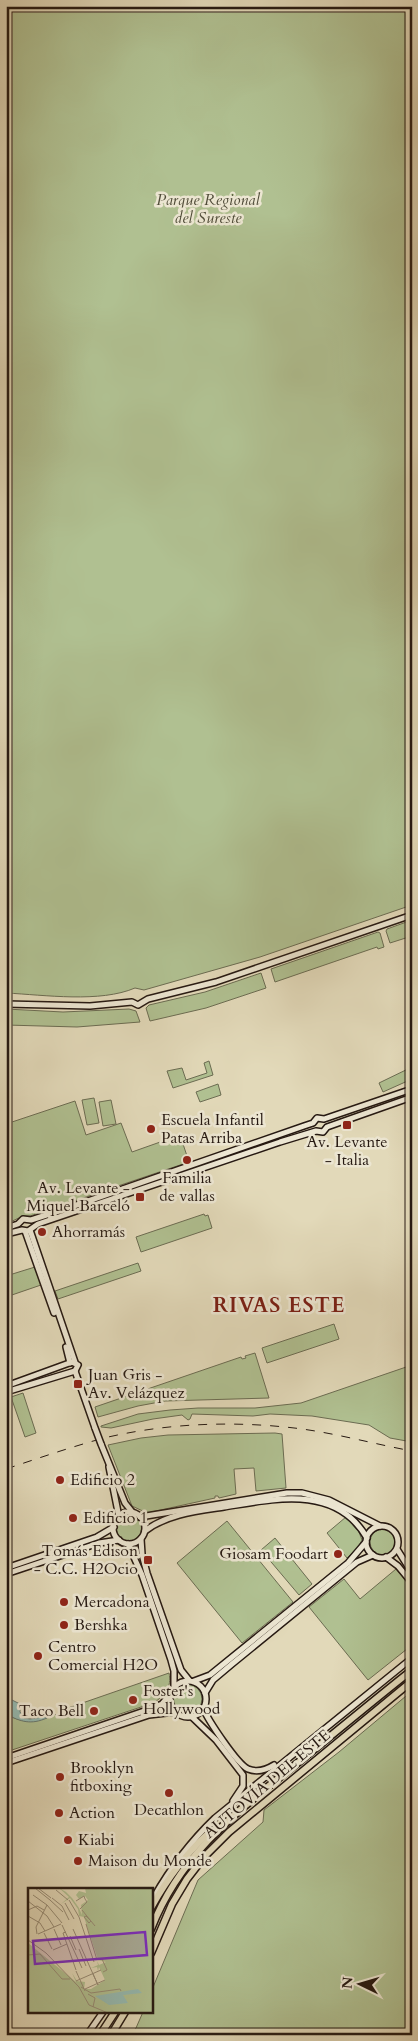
<svg xmlns="http://www.w3.org/2000/svg" width="418" height="2041" viewBox="0 0 418 2041" font-family="Cardo,serif">
  <rect width="100%" height="100%" fill="#e2d9b9"/>
  <filter id="stains"><feTurbulence type="fractalNoise" baseFrequency=".004" numOctaves="4"/><feColorMatrix values="0 0 0 0 .2 0 0 0 0 .09 0 0 0 0 .02 0 0 0 .5 -.17"/></filter>
  <radialGradient id="worn" r=".72"><stop offset=".6" stop-color="#630" stop-opacity="0"/><stop offset="1" stop-color="#630" stop-opacity=".3"/></radialGradient>
  <g fill="#b0c091" stroke="#6b6c52">
    <path d="M6 6H412V769L408 770 412 781V905L260 957 144 990 135 988C100 1003 45 995 6 993Z"/>
    <polygon points="412,920 412,936 390,943 386,931 387,929"/>
    <polygon points="378,932 380,933 384,947 378,949 377,947 275,982 271,969"/>
    <polygon points="261,973 266,988 206,1008 150,1021 146,1008 149,1005 205,992"/>
    <polygon points="6,1009 63,1012 129,1009 136,1011 140,1022 77,1027 6,1025"/>
    <polygon points="209,1061 213,1075 173,1088 167,1071 182,1068 186,1080 207,1073 204,1063"/>
    <polygon points="412,1067 412,1079 383,1092 379,1083"/>
    <polygon points="218,1084 221,1095 200,1102 196,1092"/>
    <polygon points="94,1098 99,1123 87,1125 82,1100"/>
    <polygon points="111,1100 116,1124 103,1126 99,1102"/>
    <polygon points="75,1101 86,1135 121,1123 132,1152 180,1135 189,1162 112,1188 111,1186 107,1187 107,1190 30,1216 23,1216 6,1224 6,1124"/>
    <polygon points="204,1214 205,1216 208,1215 212,1228 141,1252 136,1237"/>
    <polygon points="138,1263 141,1271 58,1299 55,1291"/>
    <polygon points="35,1267 41,1285 6,1297 6,1276"/>
    <polygon points="334,1324 339,1339 267,1363 262,1348"/>
    <polygon points="255,1353 269,1398 165,1401 138,1406 98,1417 95,1407 241,1357 242,1359 246,1358 245,1356"/>
    <polygon points="412,1365 412,1442 390,1438 369,1425 312,1416 270,1414 253,1416 192,1414 190,1419 188,1420 182,1415 153,1419 111,1428 101,1427 101,1426 138,1414 170,1410 198,1408 255,1408 301,1403"/>
    <polygon points="23,1393 36,1433 25,1437 11,1397"/>
    <polygon points="275,1433 282,1434 286,1488 256,1491 254,1468 234,1469 236,1494 219,1498 218,1496 215,1496 215,1498 147,1513 132,1506 108,1445 141,1438 168,1435"/>
    <circle cx="129" cy="1528" r="13"/>
    <polygon points="346,1517 359,1532 362,1540 358,1547 347,1558 327,1533"/>
    <polygon points="227,1521 293,1602 242,1643 177,1563"/>
    <circle cx="383" cy="1542" r="13"/>
    <polygon points="275,1538 312,1584 299,1595 261,1550"/>
    <polygon points="396,1569 412,1587 412,1645 368,1680 309,1607 344,1579 360,1599"/>
    <path d="M169 1673C172 1687 165 1696 153 1703L6 1752V1714C24 1724 36 1723 54 1714L61 1717 68 1708Z"/>
    <circle cx="187" cy="1699" r="15"/>
    <polygon points="412,1691 412,2035 129,2035 136,2028 143,2012 151,2012 151,1992 198,1880 263,1822 264,1810 339,1752"/>
  </g>
  <path fill="#95bab1" stroke="#697a71" d="M10 1699 20 1704V1712L24 1718 30 1719 42 1717 40 1714 47 1718C31 1725 21 1722 6 1714V1701Z"/>
  <g fill="none" stroke-linecap="round" stroke-linejoin="round">
    <g stroke="#261912" stroke-width="8">
      <g id="secondary">
        <polyline points="6,1004 90,1006 132,1002 138,1005 148,999 216,982 412,915"/>
        <polyline points="6,1228 18,1224 23,1219 31,1220 68,1208 304,1126 313,1123 317,1118 324,1119 412,1089"/>
        <polyline points="30,1230 75,1362"/>
        <polyline points="25,1231 54,1313"/>
        <polyline points="6,1234 22,1230 28,1231 38,1224 280,1142 316,1131 323,1132 327,1127 412,1097"/>
        <polyline points="66,1347 70,1363"/>
        <polyline points="75,1371 95,1428"/>
        <polyline points="6,1386 72,1362 78,1365 75,1371"/>
        <polyline points="6,1392 75,1371"/>
        <polyline points="101,1444 125,1503 133,1513"/>
        <polyline points="109,1467 119,1517"/>
        <circle cx="129" cy="1528" r="16"/>
        <polyline points="140,1517 287,1493 302,1493 329,1500 380,1526"/>
        <circle cx="382" cy="1542" r="16"/>
        <path d="M145 1531C167 1514 197 1511 224 1507 274 1499 336 1484 367 1538"/>
        <polyline points="141,1539 142,1554 147,1573 181,1670 189,1680"/>
        <polyline points="128,1544 142,1575 171,1660 174,1671 174,1686"/>
        <polyline points="397,1549 412,1573"/>
        <polyline points="386,1557 398,1566 412,1583"/>
        <polyline points="6,1568 97,1537 114,1527"/>
        <polyline points="6,1574 99,1543 119,1540"/>
        <circle cx="188" cy="1699" r="18"/>
        <polyline points="194,1681 210,1675 348,1563 366,1542"/>
        <polyline points="205,1693 213,1680 232,1664 357,1562 373,1555"/>
        <path d="M203 1708C208 1720 237 1764 248 1769 258 1773 266 1770 274 1765"/>
        <polyline points="192,1717 216,1740 243,1775 243,1786 233,1801"/>
        <polyline points="6,1758 153,1708 162,1704 169,1696"/>
        <polyline points="6,1763 149,1715 175,1712"/>
        <path d="M154 1897C171 1867 190 1842 215 1818L412 1658"/>
        <polyline points="87,2035 103,2012"/>
      </g>
    </g>
    <g stroke="#261912" stroke-width="9">
      <g id="highway">
        <path d="M151 1908C167 1879 187 1852 212 1830"/>
        <path d="M151 1929C181 1852 238 1811 300 1761 337 1731 374 1700 412 1670"/>
        <polyline points="151,1953 172,1904 187,1879 204,1857 229,1832 412,1681"/>
        <polyline points="100,2035 115,2012"/>
        <polyline points="111,2035 125,2012"/>
      </g>
    </g>
    <use href="#secondary" stroke="#ece6d2" stroke-width="5"/>
    <use href="#highway" stroke="#e2d9b9" stroke-width="6"/>
    <path stroke="#261912" stroke-width="1" stroke-dasharray="9 9" stroke-linecap="butt" d="M6 1469C39 1458 71 1447 104 1438 163 1424 225 1421 285 1427 328 1431 369 1443 412 1451"/>
    <g stroke="#261912" stroke-width="8" stroke-linecap="butt">
      <polyline id="secondary-bridge" points="95,1428 101,1444"/>
    </g>
    <use href="#secondary-bridge" stroke="#ece6d2" stroke-width="5"/>
  </g>
  <g fill="#8f2418" stroke="#ece6d2" stroke-width="2">
    <rect x="342" y="1120" width="10" height="10" rx="2.5"/>
    <circle cx="151" cy="1129" r="5"/>
    <circle cx="187" cy="1160" r="5"/>
    <rect x="135" y="1192" width="10" height="10" rx="2.5"/>
    <circle cx="42" cy="1232" r="5"/>
    <rect x="73" y="1379" width="10" height="10" rx="2.5"/>
    <circle cx="60" cy="1480" r="5"/>
    <circle cx="73" cy="1518" r="5"/>
    <circle cx="338" cy="1554" r="5"/>
    <rect x="143" y="1555" width="10" height="10" rx="2.5"/>
    <circle cx="64" cy="1602" r="5"/>
    <circle cx="64" cy="1625" r="5"/>
    <circle cx="38" cy="1656" r="5"/>
    <circle cx="133" cy="1700" r="5"/>
    <circle cx="94" cy="1711" r="5"/>
    <circle cx="60" cy="1777" r="5"/>
    <circle cx="169" cy="1793" r="5"/>
    <circle cx="59" cy="1813" r="5"/>
    <circle cx="68" cy="1840" r="5"/>
    <circle cx="78" cy="1861" r="5"/>
  </g>
  <g text-anchor="middle" dominant-baseline="central" stroke-width="5" stroke-linejoin="round" paint-order="stroke">
    <g font-size="16" font-style="italic" fill="#4f4b38" stroke="#ece6d2">
      <text x="208" y="200">Parque Regional<tspan x="208" dy="18">del Sureste</tspan></text>
    </g>
    <g font-size="16" fill="#261912" stroke="#ece6d2" text-anchor="start">
      <text x="161" y="1120">Escuela Infantil<tspan x="161" dy="18">Patas Arriba</tspan></text>
      <text x="347" y="1142" text-anchor="middle">Av. Levante<tspan x="347" dy="18">- Italia</tspan></text>
      <text x="187" y="1178" text-anchor="middle">Familia<tspan x="187" dy="18">de vallas</tspan></text>
      <text x="130" y="1188" text-anchor="end">Av. Levante -<tspan x="130" dy="18">Miquel Barceló</tspan></text>
      <text x="52" y="1232">Ahorramás</text>
      <text x="88" y="1375">Juan Gris -<tspan x="88" dy="18">Av. Velázquez</tspan></text>
      <text x="70" y="1480">Edificio 2</text>
      <text x="83" y="1518">Edificio 1</text>
      <text x="138" y="1551" text-anchor="end">Tomás Edison<tspan x="138" dy="18">- C.C. H2Ocio</tspan></text>
      <text x="328" y="1554" text-anchor="end">Giosam Foodart</text>
      <text x="74" y="1602">Mercadona</text>
      <text x="74" y="1625">Bershka</text>
      <text x="48" y="1647">Centro<tspan x="48" dy="18">Comercial H2O</tspan></text>
      <text x="143" y="1691">Foster's<tspan x="143" dy="18">Hollywood</tspan></text>
      <text x="84" y="1711" text-anchor="end">Taco Bell</text>
      <text x="70" y="1768">Brooklyn<tspan x="70" dy="18">fitboxing</tspan></text>
      <text x="169" y="1810" text-anchor="middle">Decathlon</text>
      <text x="69" y="1813">Action</text>
      <text x="78" y="1840">Kiabi</text>
      <text x="88" y="1861">Maison du Monde</text>
    </g>
    <g font-size="16" fill="#261912" stroke="#ece6d2">
      <text transform="translate(267 1784) rotate(-40)">AUTOVÍA DEL ESTE</text>
    </g>
    <g font-size="21" font-weight="bold" letter-spacing="1" fill="#7a1f14" stroke="#ece6d2">
      <text x="279" y="1305">RIVAS ESTE</text>
    </g>
  </g>
  <g transform="translate(28 1888)">
    <rect width="125" height="125" fill="#e2d9b9"/>
    <path d="M31 0 38 4 44 10 51 20 54 27 53 17 60 12 57 8 51 11 48 7 51 3 58 5 57 0H125V125H0V55L48 94 44 85 49 93 57 94 56 101H63L77 92 71 79 70 83 69 79 63 80 70 77 69 73 71 77 78 74 70 72 56 29 51 28 50 21 42 10 33 16 41 9Z" fill="#b0c091"/>
    <path d="M110 101 114 105 95 107 100 115 81 117 67 108Z" fill="#95bab1"/>
    <path fill="none" stroke="#978c76" stroke-width="1" d="M7 0 22 12M10 0 23 10M28 2 40 12M5 7 19 17M24 10 34 18 41 32M22 12 35 24M41 12 51 29M0 13 19 28 26 39M48 13 56 8 57 11 59 14 52 21M37 15 46 31M19 17 34 35M0 22 9 18 16 22M54 22 67 38M0 28 12 35 17 43M58 28 63 33 61 35 56 29ZM51 29 66 74M58 36 69 72M34 37 42 54M26 41 33 57M45 41 65 86M38 44 35 45 48 82M16 45 24 61M9 46 8 39 19 17M10 46 33 36M42 48 48 62M0 52 18 65 51 99 61 117 80 125M42 54 54 80M51 61 58 78M25 62 39 56M0 67 12 66 34 91H42M74 71 79 82 75 84M48 83 57 103M65 86 70 97 65 86M48 93 73 82M53 99 63 105 92 101 93 103M57 101 77 92M60 106 67 110 65 119"/>
    <path fill="#7b2cbf" fill-opacity="0.15" stroke="#7b2cbf" stroke-width="2.5" d="M117 44 119 67 7 76 5 53Z"/>
    <rect width="125" height="125" fill="none" stroke="#261912" stroke-width="2.5"/>
  </g>
  <rect width="418" height="2041" fill="none" stroke="#e2d9b9" stroke-width="25"/>
  <rect x="8" y="8" width="403" height="2026" fill="none" stroke="#261912" stroke-width="2.5"/>
  <rect x="12" y="12" width="393" height="2016" fill="none" stroke="#261912"/>
  <g transform="translate(360 1984) rotate(275)" stroke="#ece6d2" stroke-width="4" paint-order="stroke">
  <path d="M0-4L9 19L0 12L-9 19Z" fill="#261912"/>
  <text y="-8" font-size="14" font-weight="bold" text-anchor="middle" fill="#261912">N</text>
  </g>
  <rect width="100%" height="100%" filter="url(#stains)"/>
  <rect width="100%" height="100%" fill="url(#worn)"/>
</svg>
